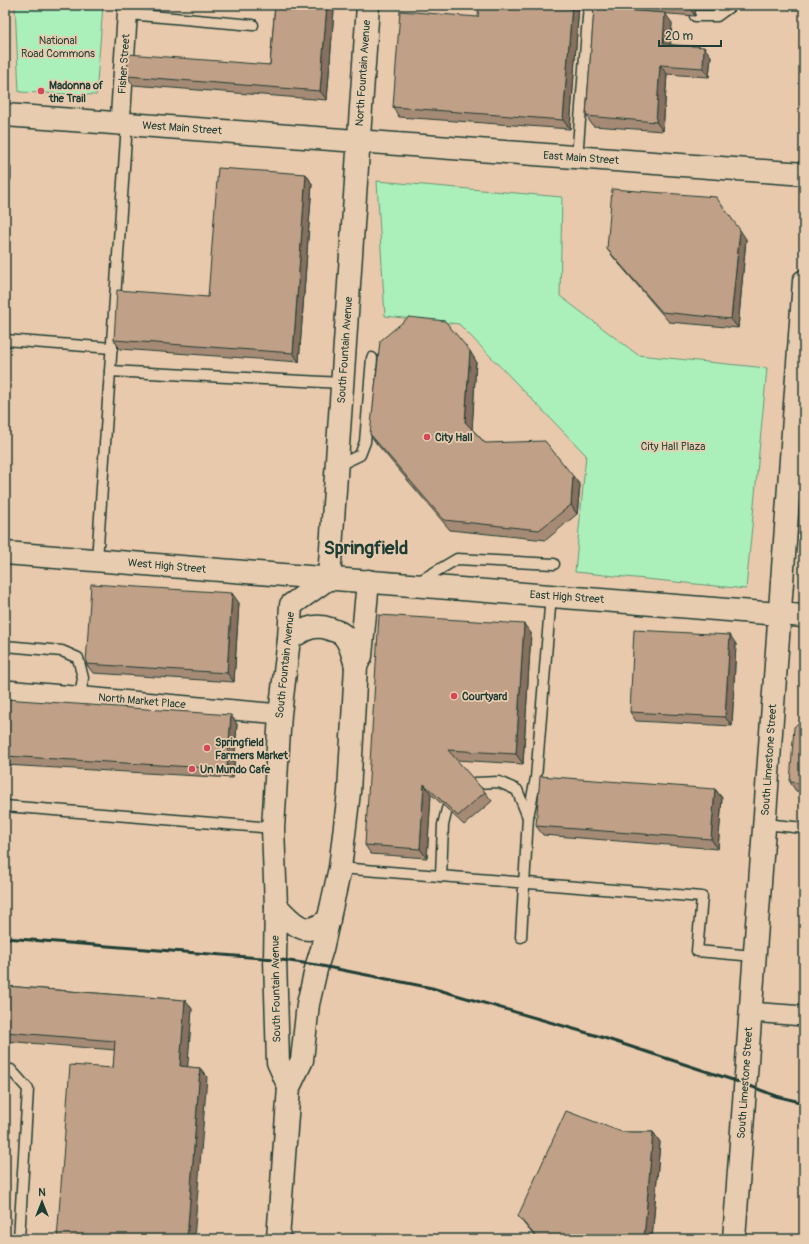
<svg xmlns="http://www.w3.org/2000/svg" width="809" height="1244" viewBox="0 0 809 1244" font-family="Pangolin,sans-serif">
  <rect width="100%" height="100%" fill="#e9c9ac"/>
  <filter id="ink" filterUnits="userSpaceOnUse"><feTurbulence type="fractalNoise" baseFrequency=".025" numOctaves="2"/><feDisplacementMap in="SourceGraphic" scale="8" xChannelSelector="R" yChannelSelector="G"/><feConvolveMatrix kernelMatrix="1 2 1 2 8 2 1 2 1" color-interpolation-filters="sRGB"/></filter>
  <g filter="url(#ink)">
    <g fill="#abf0bb" stroke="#659678">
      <polygon points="15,5 103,5 96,95 19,92"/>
      <polygon points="377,181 562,197 560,296 638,355 767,368 746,589 575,572 586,455 459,324 385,316"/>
    </g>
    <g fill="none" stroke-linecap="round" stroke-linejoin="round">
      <g stroke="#1f3d34" stroke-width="13">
        <g id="service">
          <polyline points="128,14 253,25"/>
          <polyline points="695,16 717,16 732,5"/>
          <polyline points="577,158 589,5"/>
          <polyline points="5,169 5,178"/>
          <polyline points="5,340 112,348"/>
          <polyline points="110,371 342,383"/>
          <polyline points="337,466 360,455 365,442 372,358"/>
          <polyline points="97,560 127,124"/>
          <polyline points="418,582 457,559 554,564"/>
          <polyline points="5,646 62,651 78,658 83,678 80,696"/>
          <polyline points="475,783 499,782 517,790 528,817"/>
          <polyline points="5,806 273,828"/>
          <polyline points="764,824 804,828"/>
          <polyline points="340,868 702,897 697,951 754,956"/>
          <polyline points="441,876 443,825 447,809"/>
          <polyline points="521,937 528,817 536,778 551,595"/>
          <polyline points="5,1069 11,1070 28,1089 19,1239"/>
        </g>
      </g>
      <g stroke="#1f3d34" stroke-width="22">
        <g id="minor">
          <polyline points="120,123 128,5"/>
          <polyline points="5,690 280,714"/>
          <polyline points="750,1012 804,1016"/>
        </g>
      </g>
      <g stroke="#1f3d34" stroke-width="25">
        <g id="tertiary">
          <polyline points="5,115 804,174"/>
          <polyline points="5,553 804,616"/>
          <polyline points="329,578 368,5"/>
          <path d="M289 639C303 630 314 623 330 629 335 631 341 632 344 636 351 644 353 656 356 666"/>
          <path d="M276 906C286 916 299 933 314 928 319 926 324 923 329 920"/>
          <polyline points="289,1087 278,1062 275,959 276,906 273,828 280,714 289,639 291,605 329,578"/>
          <polyline points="278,1239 289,1087 302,1060 308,1004 317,965 322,949 340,868 349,792 356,666 361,656 368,581"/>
        </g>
      </g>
      <g stroke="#1f3d34" stroke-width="25">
        <polyline id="secondary" points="734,1239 804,281"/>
      </g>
      <use href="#service" stroke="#e8ccaf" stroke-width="10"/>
      <use href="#minor" stroke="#e8ccaf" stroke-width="19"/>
      <use href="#tertiary" stroke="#e8ccaf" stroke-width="22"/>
      <use href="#secondary" stroke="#e8ccaf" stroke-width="22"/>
      <polyline stroke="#1f3d34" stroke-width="3" points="5,938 275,959 317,965 432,988 598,1036 745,1084 776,1096 804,1103"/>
    </g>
    <g fill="#a58a74" stroke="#1f3d34">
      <polygon points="275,5 330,5 334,10 327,100 133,85 127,76 270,65"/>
      <polygon points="579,5 570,129 399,117 393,107 478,17"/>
      <polygon points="594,5 696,5 695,16 596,8"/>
      <polygon points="672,23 670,44 711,56 709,77 667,74 663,131 593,126 586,116"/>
      <polygon points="306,174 312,184 299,362 120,349 114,340 208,297"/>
      <polygon points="746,239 738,328 669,322 614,258 607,249"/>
      <polygon points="476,361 472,429 485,443 580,485 577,514 546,540 450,530 376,443 370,434"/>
      <polygon points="239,603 234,682 93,673 86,664"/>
      <polygon points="531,633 523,764 456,760 485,792 492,801 464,825 431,794 427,858 371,854 365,845"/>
      <polygon points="736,644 732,726 636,721 630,712"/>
      <polygon points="5,699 237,724 233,778 5,765"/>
      <polygon points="804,718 804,792 796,791 790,782"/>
      <polygon points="715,789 722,798 718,849 543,835 536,826"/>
      <polygon points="5,986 185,1000 192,1009 187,1067 200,1068 207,1077 113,1068 115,1050 5,1041"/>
      <polygon points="622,1132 653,1132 660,1142 652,1239 537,1239 525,1225 518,1216"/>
    </g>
    <g fill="#86705e" stroke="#1f3d34">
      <polygon points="327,5 330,5 334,10 327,100 320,91"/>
      <polygon points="572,5 579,5 570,129 563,120"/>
      <polygon points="689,5 696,5 695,16 689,6"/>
      <polygon points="665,13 672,23 670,53 663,44"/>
      <polygon points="704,47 711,56 709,77 703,68"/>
      <polygon points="660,65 667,74 663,131 656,122"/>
      <polygon points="306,174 312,184 299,362 293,353"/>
      <polygon points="740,230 746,239 738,328 731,319"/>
      <polygon points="470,351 476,361 472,432 465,422"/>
      <polygon points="573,476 580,485 577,514 571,505"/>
      <polygon points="232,593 239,603 234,682 227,673"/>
      <polygon points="524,624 531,633 523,764 516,754"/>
      <polygon points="730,635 736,644 732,726 725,717"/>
      <polygon points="231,715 237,724 233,778 227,769"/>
      <polygon points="424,784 431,794 427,858 420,849"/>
      <polygon points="715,789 722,798 718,849 711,839"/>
      <polygon points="185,1000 192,1009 187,1076 180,1066"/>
      <polygon points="200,1068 207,1077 194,1239 187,1239"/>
      <polygon points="653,1132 660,1142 652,1239 644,1239"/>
    </g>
    <g fill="#c0a087" stroke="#1f3d34">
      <polygon points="275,5 327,5 320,91 127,76 128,54 270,65"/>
      <polygon points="479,5 572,5 563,120 393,107 400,11 478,17"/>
      <polygon points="674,5 689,5 689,6"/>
      <polygon points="594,8 665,13 663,44 704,47 703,68 660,65 656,122 586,116"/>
      <polygon points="218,168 306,174 293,353 114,340 117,290 208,297"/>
      <polygon points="612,189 716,197 740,230 731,319 662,312 607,249"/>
      <polygon points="409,317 445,321 470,351 465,422 485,443 545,441 573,476 571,505 539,530 444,520 370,434 380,341"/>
      <polygon points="91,584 232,593 227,673 86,664"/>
      <polygon points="379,615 524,624 516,754 448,750 485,792 458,816 424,784 420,849 365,845"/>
      <polygon points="634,630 730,635 725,717 630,712"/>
      <polygon points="5,699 231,715 227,769 5,756"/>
      <polygon points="804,718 804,783 790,782 794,727"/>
      <polygon points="540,776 715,789 711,839 536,826"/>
      <polygon points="5,986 185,1000 180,1066 200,1068 187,1239 57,1239 70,1065 113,1068 115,1041 5,1032"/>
      <polygon points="566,1111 622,1132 653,1132 644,1239 538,1239 518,1216"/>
    </g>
  </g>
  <g fill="#d1495b" stroke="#e8ccaf" stroke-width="1.5">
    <circle cx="41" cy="91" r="4"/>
    <circle cx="427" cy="437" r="4"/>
    <circle cx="454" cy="696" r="4"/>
    <circle cx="207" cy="748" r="4"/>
    <circle cx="192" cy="769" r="4"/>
  </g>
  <g text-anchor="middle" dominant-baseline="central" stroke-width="3.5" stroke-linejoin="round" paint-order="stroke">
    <g font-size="11" fill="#26463b" stroke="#e8ccaf">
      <text x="58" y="40">National<tspan x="58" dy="13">Road Commons</tspan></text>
      <text x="673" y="446">City Hall Plaza</text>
    </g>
    <g font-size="11" fill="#1f3d34" stroke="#e8ccaf">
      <text transform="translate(124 64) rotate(-86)">Fisher Street</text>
      <text transform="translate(363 73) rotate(-86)">North Fountain Avenue</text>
      <text transform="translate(182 128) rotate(4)">West Main Street</text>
      <text transform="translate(581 158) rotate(4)">East Main Street</text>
      <text transform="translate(345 350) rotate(-86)">South Fountain Avenue</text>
      <text transform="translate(167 566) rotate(5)">West High Street</text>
      <text transform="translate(567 597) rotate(4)">East High Street</text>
      <text transform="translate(285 665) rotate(-84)">South Fountain Avenue</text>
      <text transform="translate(142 701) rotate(5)">North Market Place</text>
      <text transform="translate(769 760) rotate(-86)">South Limestone Street</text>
      <text transform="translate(276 989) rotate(-91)">South Fountain Avenue</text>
      <text transform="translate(745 1083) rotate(-86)">South Limestone Street</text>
    </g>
    <g font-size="11" font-weight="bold" fill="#1f3d34" stroke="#e8ccaf" text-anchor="start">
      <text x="49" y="85">Madonna of<tspan x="49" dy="13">the Trail</tspan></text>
      <text x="435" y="437">City Hall</text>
      <text x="462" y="696">Courtyard</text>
      <text x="215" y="742">Springfield<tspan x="215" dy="13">Farmers Market</tspan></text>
      <text x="200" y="769">Un Mundo Cafe</text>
    </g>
    <g font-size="19" font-weight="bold" fill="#1f3d34" stroke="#e8ccaf">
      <text x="366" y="548">Springfield</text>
    </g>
  </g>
  <rect width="809" height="1244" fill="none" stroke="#e8ccaf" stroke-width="20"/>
  <rect x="10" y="10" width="789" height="1224" fill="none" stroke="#1f3d34" stroke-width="1.5" filter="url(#ink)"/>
  <g transform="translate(42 1202)" stroke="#e8ccaf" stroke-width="3" paint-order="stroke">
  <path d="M0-3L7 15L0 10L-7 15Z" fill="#1f3d34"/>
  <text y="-6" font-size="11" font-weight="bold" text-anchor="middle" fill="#1f3d34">N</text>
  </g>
  <path d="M659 40v6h62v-6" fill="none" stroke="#1f3d34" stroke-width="2"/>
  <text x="665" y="40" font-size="12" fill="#1f3d34" stroke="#e8ccaf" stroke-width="3" paint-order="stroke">20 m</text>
</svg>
